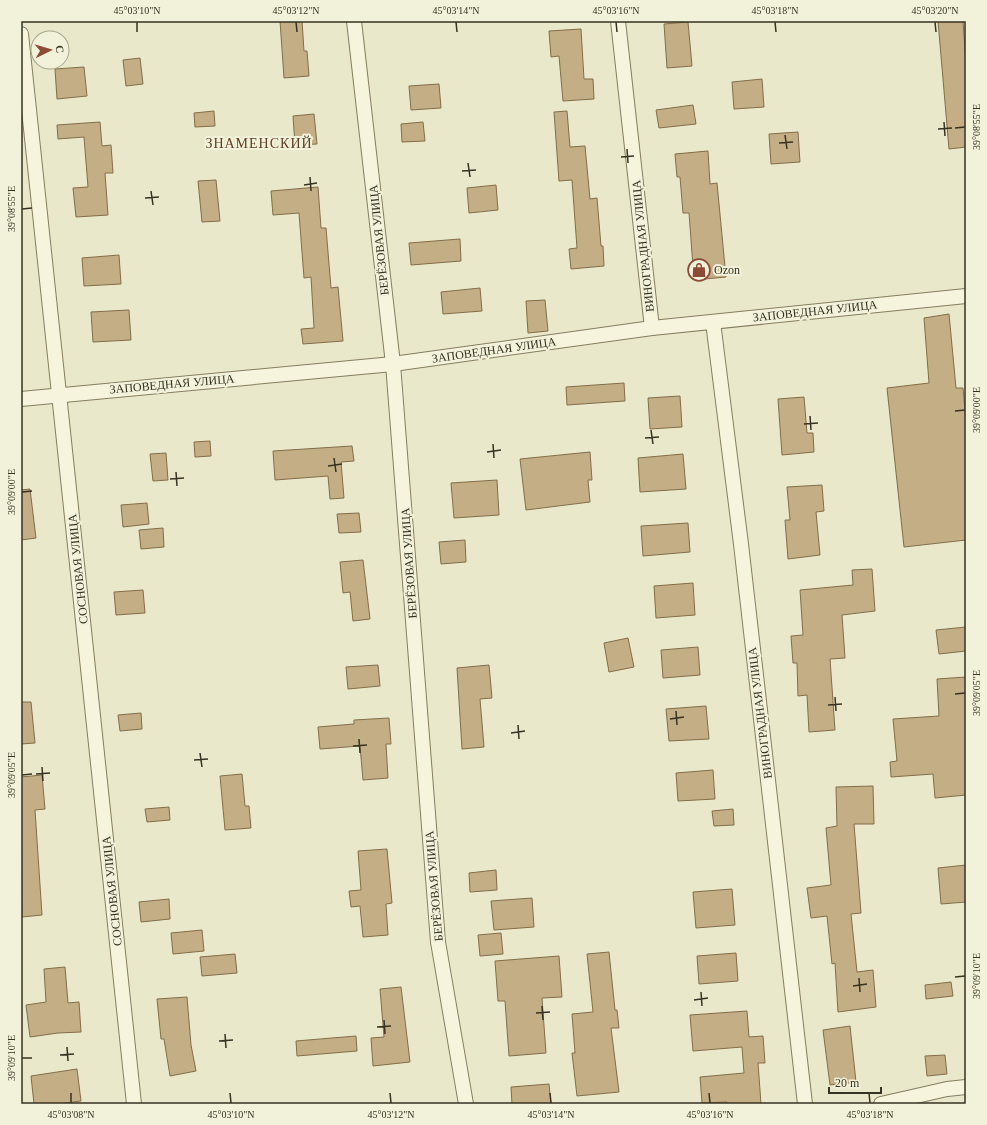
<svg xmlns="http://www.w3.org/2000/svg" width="987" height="1125" viewBox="0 0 987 1125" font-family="'Times New Roman',serif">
  <rect width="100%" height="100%" fill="#eae8ca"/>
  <g fill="#c4ae85" stroke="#826d49">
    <polygon points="280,21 302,21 304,51 307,51 309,76 284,78"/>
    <polygon points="938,21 963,21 966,64 966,147 949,149"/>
    <polygon points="688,22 692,66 667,68 664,24"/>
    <polygon points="581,29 584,79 593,79 594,99 563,101 559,56 551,57 549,31"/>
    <polygon points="140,58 143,84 126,86 123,60"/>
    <polygon points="84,67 87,96 57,99 55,69"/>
    <polygon points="762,79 764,107 734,109 732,82"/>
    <polygon points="439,84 441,108 411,110 409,86"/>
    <polygon points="693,105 696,124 659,128 656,110"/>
    <polygon points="214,111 215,126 195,127 194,113"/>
    <polygon points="567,111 570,147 585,146 590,199 597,198 601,246 603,246 604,266 571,269 569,249 577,248 572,180 559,181 554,112"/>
    <polygon points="314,114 317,144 295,145 293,116"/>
    <polygon points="100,122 102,146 111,145 113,173 105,173 108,215 76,217 73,188 88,187 84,137 58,139 57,125"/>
    <polygon points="423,122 425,141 402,142 401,124"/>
    <polygon points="798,132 800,162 771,164 769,134"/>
    <polygon points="708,151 710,184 717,183 726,277 694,280 689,213 683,213 680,177 677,177 675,154"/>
    <polygon points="216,180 220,221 202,222 198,181"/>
    <polygon points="496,185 498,210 469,213 467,188"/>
    <polygon points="318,187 321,228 326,228 331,288 338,287 343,341 303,344 301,329 314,328 311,277 304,278 299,213 273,215 271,191"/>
    <polygon points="460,239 461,261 411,265 409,243"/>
    <polygon points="119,255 121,284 84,286 82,258"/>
    <polygon points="480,288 482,311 443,314 441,292"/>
    <polygon points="545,300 548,331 528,333 526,301"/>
    <polygon points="129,310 131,340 93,342 91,312"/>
    <polygon points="949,314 956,388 963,388 966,422 966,540 904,547 887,388 929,383 924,318"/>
    <polygon points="624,383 625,401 567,405 566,387"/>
    <polygon points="680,396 682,427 650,429 648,398"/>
    <polygon points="804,397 807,433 813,433 814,452 782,455 778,399"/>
    <polygon points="210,441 211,456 195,457 194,442"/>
    <polygon points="352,446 354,461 341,462 344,498 330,499 328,476 275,480 273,451"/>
    <polygon points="590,452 592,480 588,480 590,502 526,510 520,459"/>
    <polygon points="166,453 168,480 153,481 150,454"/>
    <polygon points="683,454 686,489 640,492 638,458"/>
    <polygon points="497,480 499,515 454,518 451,483"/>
    <polygon points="822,485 824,511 816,512 820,555 788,559 785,520 790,520 787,487"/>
    <polygon points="30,489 36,538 21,540 21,490"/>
    <polygon points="147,503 149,524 123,527 121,505"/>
    <polygon points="359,513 361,532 339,533 337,514"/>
    <polygon points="688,523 690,552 643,556 641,526"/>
    <polygon points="163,528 164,547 141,549 139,530"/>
    <polygon points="465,540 466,562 441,564 439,542"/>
    <polygon points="363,560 370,619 353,621 350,592 343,593 340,562"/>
    <polygon points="872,569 875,611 842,615 845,658 830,659 835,730 809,732 807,695 798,696 797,663 793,663 791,636 803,635 800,590 853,585 852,570"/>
    <polygon points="693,583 695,615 656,618 654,586"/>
    <polygon points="143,590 145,613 116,615 114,592"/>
    <polygon points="966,627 966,651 939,654 936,630"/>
    <polygon points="628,638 634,667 609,672 604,643"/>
    <polygon points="698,647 700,675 663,678 661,650"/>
    <polygon points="378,665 380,686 348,689 346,667"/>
    <polygon points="489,665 492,698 480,699 484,747 462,749 457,668"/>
    <polygon points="966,677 966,795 935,798 933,774 891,777 890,762 897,761 893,719 939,716 937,679"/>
    <polygon points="21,702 31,702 35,743 21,744"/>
    <polygon points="706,706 709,739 669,741 666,709"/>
    <polygon points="141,713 142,729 120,731 118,715"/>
    <polygon points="389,718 391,744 386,744 388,778 363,780 360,746 320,749 318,727 354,724 354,720"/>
    <polygon points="713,770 715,799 678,801 676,773"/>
    <polygon points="242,774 245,806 249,806 251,828 225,830 220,776"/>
    <polygon points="42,775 45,809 35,810 42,915 22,917 21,777"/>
    <polygon points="873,786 874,824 854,824 861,913 851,914 857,972 873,970 876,1007 838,1012 835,963 832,964 827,916 811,918 807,888 831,885 826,828 837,826 836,787"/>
    <polygon points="169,807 170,820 147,822 145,809"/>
    <polygon points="733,809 734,825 714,826 712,811"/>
    <polygon points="387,849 392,903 386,904 388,935 363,937 360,906 351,907 349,891 361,890 358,851"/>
    <polygon points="966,865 966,902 941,904 938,868"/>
    <polygon points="496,870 497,890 470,892 469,873"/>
    <polygon points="732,889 735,925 696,928 693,892"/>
    <polygon points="532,898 534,927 494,930 491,901"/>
    <polygon points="169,899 170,919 141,922 139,902"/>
    <polygon points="202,930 204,951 173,954 171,933"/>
    <polygon points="501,933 503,954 480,956 478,935"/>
    <polygon points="609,952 615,1010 617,1010 619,1028 611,1028 619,1092 577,1096 572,1053 575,1053 572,1014 593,1012 587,954"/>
    <polygon points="736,953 738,981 699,984 697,956"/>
    <polygon points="235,954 237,973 202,976 200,957"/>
    <polygon points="559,956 562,997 542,998 546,1053 509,1056 505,1001 498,1001 495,961"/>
    <polygon points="65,967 68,1003 79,1002 81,1032 58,1033 30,1037 26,1005 46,1002 44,969"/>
    <polygon points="951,982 953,996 926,999 925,985"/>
    <polygon points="401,987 410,1062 373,1066 371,1038 384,1037 380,989"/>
    <polygon points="187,997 191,1045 196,1071 170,1076 164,1039 161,1039 157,999"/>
    <polygon points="747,1011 749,1037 763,1036 765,1063 758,1063 761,1104 727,1104 727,1102 702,1103 700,1077 744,1073 742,1047 693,1051 690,1015"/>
    <polygon points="850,1026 856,1082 830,1085 823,1030"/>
    <polygon points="356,1036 357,1051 297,1056 296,1041"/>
    <polygon points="945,1055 947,1074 927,1076 925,1056"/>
    <polygon points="77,1069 81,1101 57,1104 34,1104 31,1076"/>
    <polygon points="549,1084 551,1104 512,1104 511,1087"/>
  </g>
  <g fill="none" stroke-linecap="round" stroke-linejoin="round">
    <g stroke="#857d60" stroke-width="16">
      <g id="street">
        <polyline points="354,21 393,364 438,942 466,1104"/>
        <polyline points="618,21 652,328"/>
        <polyline points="21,34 134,1104"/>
        <polyline points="713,322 741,544 805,1104"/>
        <polyline points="21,399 393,364 652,328 966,296"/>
        <polyline points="881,1104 947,1089 966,1087"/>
      </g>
    </g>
    <use href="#street" stroke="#f6f4dd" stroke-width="14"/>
  </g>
  <path fill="none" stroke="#373222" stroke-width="1.5" d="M137 22V32M296 22 297 32M456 22 457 32M616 22 617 32M775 22 776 32M935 22 936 32M944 122 945 136M955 128 965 127M938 129 952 128M785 135 787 149M779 143 793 142M627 149 628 163M621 157 634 156M468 163 470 177M462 171 476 170M310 177 311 191M304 185 317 183M151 191 153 205M145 198 159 197M22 209 32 208M955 411 965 410M810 416 811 430M804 424 818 423M651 430 653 444M645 438 659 437M493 444 494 458M487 452 501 450M334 458 336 472M328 466 342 464M176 472 177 486M170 479 184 478M22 492 32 491M955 694 965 693M835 697 836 711M828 705 842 704M676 711 677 725M670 719 684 717M518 725 519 739M511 733 525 731M359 739 360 753M353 746 367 745M200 753 202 767M194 760 208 759M42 767 43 781M36 774 50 773M22 775 32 774M955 977 965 976M859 978 860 992M853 986 867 984M701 992 702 1006M694 1000 708 998M542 1006 543 1020M536 1013 550 1012M384 1020 385 1034M377 1027 391 1026M225 1034 226 1048M219 1041 233 1040M67 1047 68 1061M60 1055 74 1054M22 1058H32M71 1093V1103M230 1093 231 1103M390 1093 391 1103M550 1093 551 1103M709 1093 710 1103M869 1093 870 1103"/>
  <defs>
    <g id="shop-ring" transform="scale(1.15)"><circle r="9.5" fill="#f2f1d9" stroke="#8d4b37" stroke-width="1.5"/><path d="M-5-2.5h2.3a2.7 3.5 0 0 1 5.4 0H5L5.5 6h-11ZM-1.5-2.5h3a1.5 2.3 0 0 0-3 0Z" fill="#8d4b37"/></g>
  </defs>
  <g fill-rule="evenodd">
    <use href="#shop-ring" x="699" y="270"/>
  </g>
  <g text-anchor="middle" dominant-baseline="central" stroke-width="4" stroke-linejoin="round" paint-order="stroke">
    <g font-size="12" fill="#373222" stroke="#f2f1d9">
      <text transform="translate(379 240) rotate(-96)">БЕРЁЗОВАЯ УЛИЦА</text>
      <text transform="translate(643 246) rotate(-96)">ВИНОГРАДНАЯ УЛИЦА</text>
      <text transform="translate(815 311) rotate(-6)">ЗАПОВЕДНАЯ УЛИЦА</text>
      <text transform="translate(494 350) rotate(-8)">ЗАПОВЕДНАЯ УЛИЦА</text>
      <text transform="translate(172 384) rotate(-5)">ЗАПОВЕДНАЯ УЛИЦА</text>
      <text transform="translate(409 563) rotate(-94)">БЕРЁЗОВАЯ УЛИЦА</text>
      <text transform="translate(78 569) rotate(-96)">СОСНОВАЯ УЛИЦА</text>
      <text transform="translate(760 713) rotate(-97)">ВИНОГРАДНАЯ УЛИЦА</text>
      <text transform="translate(434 886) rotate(-95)">БЕРЁЗОВАЯ УЛИЦА</text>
      <text transform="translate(112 891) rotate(-96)">СОСНОВАЯ УЛИЦА</text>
    </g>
    <g font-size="12" fill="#373222" stroke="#f2f1d9" text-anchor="start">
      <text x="714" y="270">Ozon</text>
    </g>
    <g font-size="14" letter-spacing="1" fill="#5f4026" stroke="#f2f1d9">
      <text x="259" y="143">ЗНАМЕНСКИЙ</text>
    </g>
  </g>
  <rect width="987" height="1125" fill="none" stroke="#f2f1d9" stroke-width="44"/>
  <g transform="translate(50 50) rotate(85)"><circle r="19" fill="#f2f1d9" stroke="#a7a590"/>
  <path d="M0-3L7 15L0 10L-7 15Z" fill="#8d4b37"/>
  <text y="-6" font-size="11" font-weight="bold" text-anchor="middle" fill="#373222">С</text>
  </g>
  <path d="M829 1087v6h52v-6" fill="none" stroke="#373222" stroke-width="2"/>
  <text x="835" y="1087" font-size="12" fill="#373222" stroke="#f2f1d9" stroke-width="3" paint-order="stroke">20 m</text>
  <rect x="22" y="22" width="943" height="1081" fill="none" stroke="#373222" stroke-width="1.5"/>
  <g font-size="10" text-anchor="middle" fill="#373222">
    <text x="137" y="14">45°03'10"N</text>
    <text x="296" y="14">45°03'12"N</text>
    <text x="456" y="14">45°03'14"N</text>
    <text x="616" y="14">45°03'16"N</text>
    <text x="775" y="14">45°03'18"N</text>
    <text x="935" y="14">45°03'20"N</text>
    <text transform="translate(976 127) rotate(-90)" y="4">39°08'55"E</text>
    <text transform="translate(11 209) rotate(-90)" y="4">39°08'55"E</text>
    <text transform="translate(976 410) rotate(-90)" y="4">39°09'00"E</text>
    <text transform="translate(11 492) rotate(-90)" y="4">39°09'00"E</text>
    <text transform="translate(976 693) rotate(-90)" y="4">39°09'05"E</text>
    <text transform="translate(11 775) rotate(-90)" y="4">39°09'05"E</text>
    <text transform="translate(976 976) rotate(-90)" y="4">39°09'10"E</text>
    <text transform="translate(11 1058) rotate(-90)" y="4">39°09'10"E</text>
    <text x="71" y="1118">45°03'08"N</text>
    <text x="231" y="1118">45°03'10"N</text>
    <text x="391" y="1118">45°03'12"N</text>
    <text x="551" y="1118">45°03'14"N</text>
    <text x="710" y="1118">45°03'16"N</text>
    <text x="870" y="1118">45°03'18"N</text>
  </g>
</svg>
